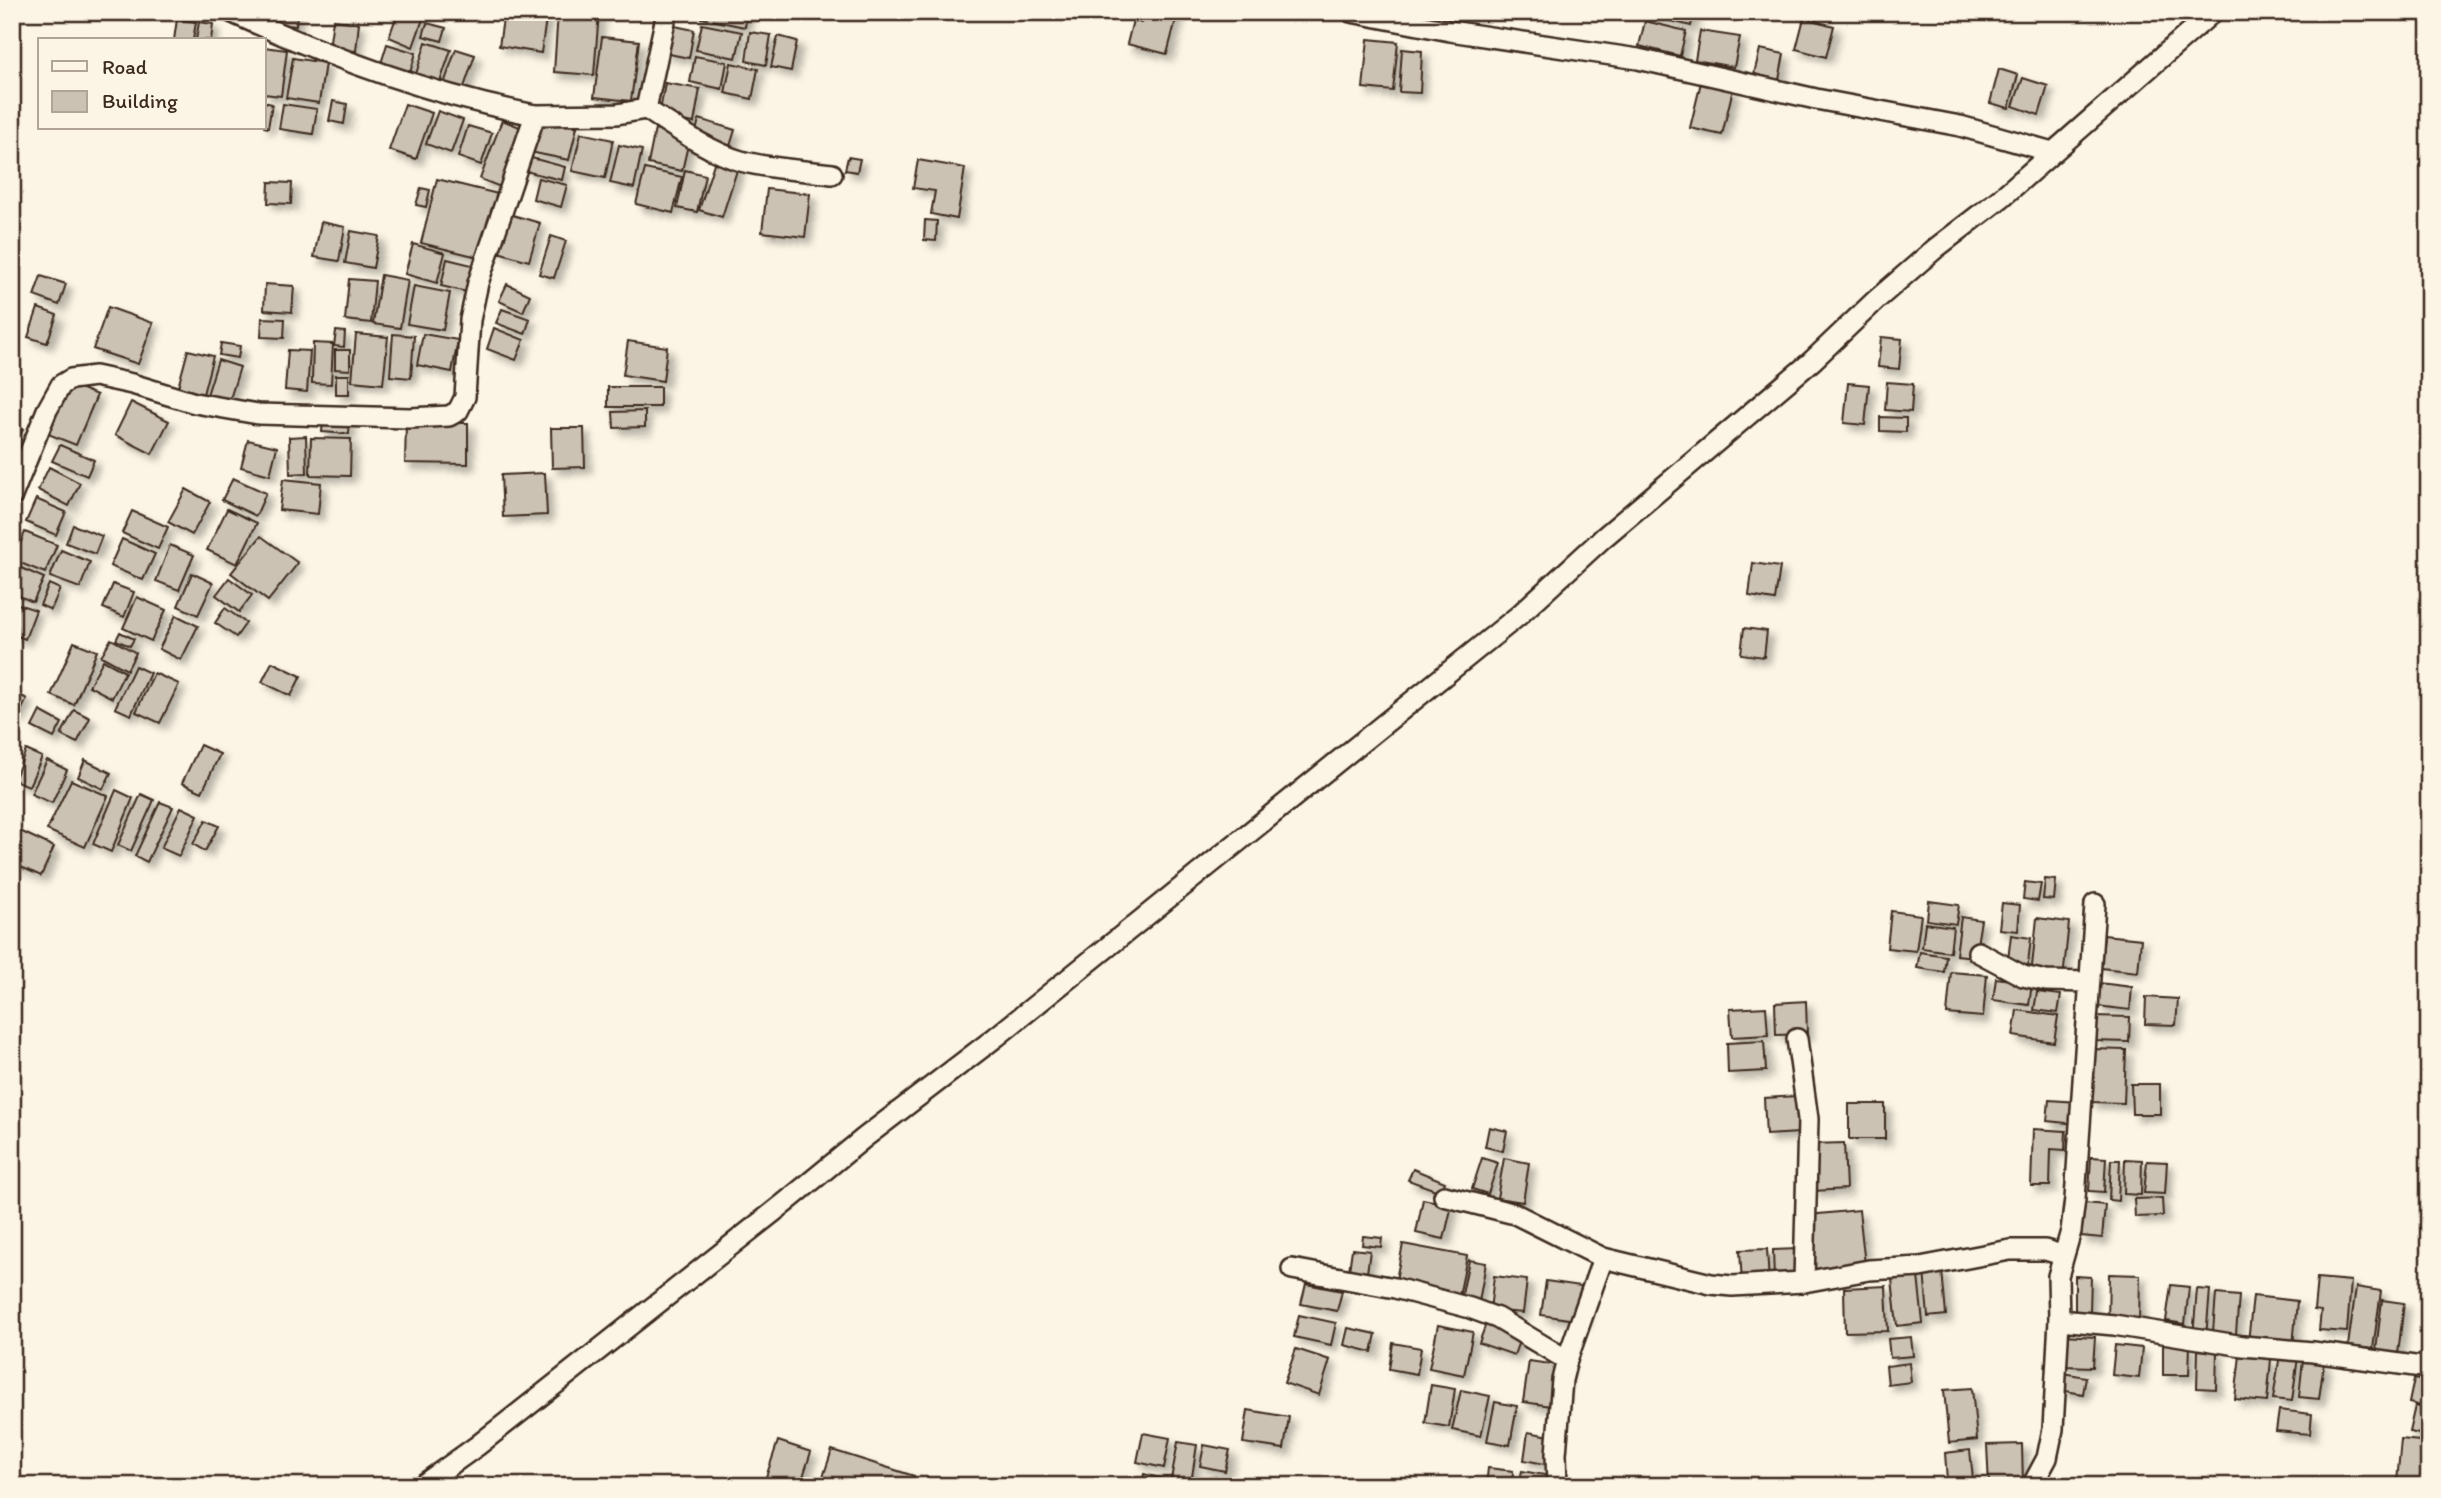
<svg xmlns="http://www.w3.org/2000/svg" width="2441" height="1498" viewBox="0 0 2441 1498" font-family="Itim,sans-serif">
  <defs>
    <filter id="shadow"><feDropShadow dx="6" dy="6" stdDeviation="3.5" flood-color="#0004"/></filter>
  </defs>
  <rect width="100%" height="100%" fill="#fcf5e5"/>
  <filter id="ink" filterUnits="userSpaceOnUse"><feTurbulence type="fractalNoise" baseFrequency=".0143" numOctaves="2"/><feDisplacementMap in="SourceGraphic" scale="14" xChannelSelector="R" yChannelSelector="G"/><feConvolveMatrix kernelMatrix="1 2 1 2 8 2 1 2 1" color-interpolation-filters="sRGB"/></filter>
  <g filter="url(#ink)">
    <g fill="#ccc2b3" stroke="#3b2a1e" stroke-width="2" filter="url(#shadow)">
      <polygon points="272,12 297,12 296,26 270,23"/>
      <polygon points="398,12 413,12 424,16 413,47 389,37"/>
      <polygon points="504,12 547,12 541,53 499,46"/>
      <polygon points="558,12 599,12 594,75 554,72"/>
      <polygon points="702,12 748,12 745,27 701,18"/>
      <polygon points="1144,12 1178,12 1167,54 1127,44 1133,20 1141,23"/>
      <polygon points="1644,12 1694,12 1691,26 1644,14"/>
      <polygon points="1804,18 1834,26 1826,57 1796,49"/>
      <polygon points="177,19 196,22 193,40 174,40"/>
      <polygon points="333,20 359,23 356,51 329,48"/>
      <polygon points="1645,21 1686,31 1680,56 1639,46"/>
      <polygon points="199,22 213,24 211,40 196,40"/>
      <polygon points="427,23 446,28 442,41 423,36"/>
      <polygon points="702,24 742,32 736,58 696,50"/>
      <polygon points="670,25 694,30 689,58 664,53"/>
      <polygon points="1700,31 1740,37 1734,67 1695,60"/>
      <polygon points="750,32 771,35 766,65 746,61"/>
      <polygon points="778,36 797,41 791,71 771,67"/>
      <polygon points="602,37 639,41 631,101 594,97"/>
      <polygon points="1368,39 1398,42 1393,91 1363,88"/>
      <polygon points="426,42 451,50 440,82 416,74"/>
      <polygon points="387,44 416,53 408,79 379,70"/>
      <polygon points="264,47 287,50 281,96 264,94"/>
      <polygon points="456,49 475,55 462,93 443,87"/>
      <polygon points="1402,49 1422,51 1420,93 1399,92"/>
      <polygon points="1760,49 1784,54 1779,80 1754,74"/>
      <polygon points="695,56 727,62 722,89 690,82"/>
      <polygon points="293,58 325,63 319,103 286,98"/>
      <polygon points="731,63 758,69 752,99 725,93"/>
      <polygon points="1999,69 2018,75 2009,108 1990,103"/>
      <polygon points="2023,78 2048,86 2039,115 2013,106"/>
      <polygon points="1701,82 1733,89 1722,135 1690,128"/>
      <polygon points="665,83 700,89 694,123 659,117"/>
      <polygon points="333,101 347,104 344,124 329,121"/>
      <polygon points="264,102 272,104 268,128 264,127"/>
      <polygon points="283,104 317,109 313,134 279,129"/>
      <polygon points="405,104 432,113 416,159 389,150"/>
      <polygon points="438,111 463,120 451,153 426,144"/>
      <polygon points="538,118 577,127 569,160 530,152"/>
      <polygon points="699,119 735,130 730,146 695,136"/>
      <polygon points="502,120 525,129 503,188 480,179"/>
      <polygon points="468,126 492,133 481,165 458,157"/>
      <polygon points="655,129 690,136 682,171 648,164"/>
      <polygon points="581,133 613,140 605,178 572,171"/>
      <polygon points="619,145 642,150 634,188 610,183"/>
      <polygon points="528,157 565,167 562,180 525,171"/>
      <polygon points="716,157 739,164 722,217 699,210"/>
      <polygon points="848,157 860,159 857,172 845,170"/>
      <polygon points="918,160 965,168 957,219 931,214 935,191 913,188"/>
      <polygon points="645,169 682,177 673,213 636,204"/>
      <polygon points="685,170 705,175 697,212 677,208"/>
      <polygon points="538,178 567,185 561,207 533,199"/>
      <polygon points="437,179 498,194 482,258 421,243"/>
      <polygon points="269,182 292,183 291,204 268,203"/>
      <polygon points="421,188 430,190 426,207 416,205"/>
      <polygon points="767,189 810,194 805,237 762,232"/>
      <polygon points="509,214 540,223 529,261 498,252"/>
      <polygon points="925,220 937,221 936,241 924,240"/>
      <polygon points="321,222 345,227 339,261 314,257"/>
      <polygon points="351,231 379,236 373,268 345,263"/>
      <polygon points="551,236 566,241 554,278 539,274"/>
      <polygon points="413,244 445,253 437,283 405,274"/>
      <polygon points="447,259 472,265 467,292 441,286"/>
      <polygon points="381,275 408,280 400,328 373,324"/>
      <polygon points="41,276 66,284 59,305 34,296"/>
      <polygon points="349,279 375,281 371,323 345,320"/>
      <polygon points="265,284 294,286 292,312 264,310"/>
      <polygon points="507,284 530,295 523,312 499,301"/>
      <polygon points="414,286 450,293 443,330 407,324"/>
      <polygon points="108,307 153,323 138,364 93,349"/>
      <polygon points="38,308 57,315 47,343 28,337"/>
      <polygon points="502,309 530,319 525,334 496,323"/>
      <polygon points="262,318 285,319 284,338 261,337"/>
      <polygon points="494,328 524,340 516,360 487,349"/>
      <polygon points="336,331 345,332 344,347 334,346"/>
      <polygon points="356,334 388,337 383,384 352,381"/>
      <polygon points="393,334 414,336 411,378 390,376"/>
      <polygon points="423,334 458,340 452,372 417,365"/>
      <polygon points="1881,337 1902,339 1899,369 1878,367"/>
      <polygon points="628,341 667,347 663,381 623,375"/>
      <polygon points="221,343 240,346 238,358 219,355"/>
      <polygon points="313,343 333,344 331,384 312,383"/>
      <polygon points="188,350 213,356 203,394 178,387"/>
      <polygon points="288,350 310,351 307,392 285,390"/>
      <polygon points="335,350 350,350 350,370 335,369"/>
      <polygon points="218,360 240,367 229,402 207,395"/>
      <rect x="336" y="375" width="13" height="19"/>
      <polygon points="1887,382 1913,384 1911,412 1885,410"/>
      <polygon points="1848,383 1869,385 1865,425 1844,423"/>
      <polygon points="69,384 97,395 76,445 48,434"/>
      <rect x="608" y="387" width="52" height="20"/>
      <polygon points="131,402 169,421 152,454 115,435"/>
      <polygon points="645,411 645,427 614,428 613,412"/>
      <polygon points="1880,417 1906,418 1906,432 1880,431"/>
      <polygon points="323,419 350,421 349,434 322,432"/>
      <polygon points="406,423 468,423 468,464 405,463"/>
      <polygon points="12,425 23,429 12,454"/>
      <polygon points="551,428 584,428 585,467 552,468"/>
      <polygon points="306,436 307,473 290,474 289,437"/>
      <polygon points="311,438 351,439 350,476 310,475"/>
      <polygon points="248,440 277,447 270,475 241,467"/>
      <polygon points="60,445 94,460 87,476 52,461"/>
      <polygon points="49,467 80,483 69,506 38,490"/>
      <polygon points="545,473 547,515 503,517 501,475"/>
      <polygon points="233,478 266,493 256,516 222,500"/>
      <polygon points="283,479 321,483 318,514 279,510"/>
      <polygon points="186,489 210,502 192,535 168,522"/>
      <polygon points="36,499 66,512 56,535 26,522"/>
      <polygon points="227,509 257,523 237,564 207,550"/>
      <polygon points="132,511 168,527 158,549 122,533"/>
      <polygon points="73,525 102,536 95,554 66,543"/>
      <polygon points="25,532 57,545 45,573 13,560"/>
      <polygon points="261,536 298,563 268,601 231,573"/>
      <polygon points="122,539 155,554 143,580 110,566"/>
      <polygon points="170,545 194,555 179,590 156,581"/>
      <polygon points="61,550 90,562 80,588 50,577"/>
      <polygon points="1753,563 1780,567 1775,600 1749,596"/>
      <polygon points="12,564 44,578 33,602 12,593"/>
      <polygon points="192,573 213,583 198,615 178,606"/>
      <polygon points="229,578 252,595 239,612 216,595"/>
      <polygon points="49,584 60,589 51,610 40,605"/>
      <polygon points="113,584 134,592 124,617 103,608"/>
      <polygon points="137,597 166,610 151,641 123,628"/>
      <polygon points="15,603 36,610 25,639 12,634 12,611"/>
      <polygon points="225,608 246,623 236,637 215,623"/>
      <polygon points="176,615 198,626 181,660 159,649"/>
      <polygon points="1744,628 1767,631 1764,657 1741,654"/>
      <polygon points="120,632 134,639 130,646 116,640"/>
      <polygon points="111,639 136,653 127,670 101,656"/>
      <polygon points="74,642 97,651 74,705 51,695"/>
      <polygon points="103,660 125,672 112,698 89,686"/>
      <polygon points="272,662 301,676 291,696 262,682"/>
      <polygon points="135,666 150,673 131,715 115,708"/>
      <polygon points="154,673 179,684 160,723 136,712"/>
      <polygon points="12,691 27,699 18,717 12,714"/>
      <polygon points="74,710 90,718 77,743 61,735"/>
      <polygon points="40,711 62,723 54,738 32,727"/>
      <polygon points="200,745 220,754 202,792 182,783"/>
      <polygon points="26,750 42,757 29,786 14,780"/>
      <polygon points="47,760 67,770 52,803 31,794"/>
      <polygon points="85,760 111,773 103,789 78,777"/>
      <polygon points="71,780 108,796 85,847 47,830"/>
      <polygon points="116,790 133,798 111,852 93,844"/>
      <polygon points="141,794 154,800 131,851 118,845"/>
      <polygon points="160,802 173,807 147,862 135,856"/>
      <polygon points="181,807 198,815 179,856 161,848"/>
      <polygon points="206,820 219,826 205,851 193,844"/>
      <polygon points="20,831 54,847 41,876 12,863 12,848"/>
      <polygon points="2045,879 2056,880 2054,900 2043,899"/>
      <polygon points="2025,882 2041,884 2038,901 2023,899"/>
      <polygon points="1929,901 1959,905 1956,924 1927,920"/>
      <polygon points="2002,903 2020,905 2018,931 1999,929"/>
      <polygon points="1891,911 1921,915 1916,951 1887,948"/>
      <polygon points="1961,917 1981,920 1975,957 1956,955"/>
      <polygon points="2037,918 2069,922 2063,979 2031,976"/>
      <polygon points="1925,923 1953,927 1950,952 1922,948"/>
      <polygon points="2011,935 2031,938 2027,971 2007,968"/>
      <polygon points="2104,935 2141,939 2138,972 2101,968"/>
      <polygon points="1920,952 1946,956 1944,972 1917,968"/>
      <polygon points="1951,972 1987,975 1983,1017 1947,1014"/>
      <polygon points="1996,978 2032,983 2029,1005 1993,1000"/>
      <polygon points="2099,983 2132,987 2130,1010 2097,1006"/>
      <polygon points="2037,992 2061,995 2058,1013 2034,1010"/>
      <polygon points="2146,997 2178,999 2176,1025 2145,1024"/>
      <polygon points="1806,1001 1807,1034 1776,1035 1775,1003"/>
      <polygon points="1766,1007 1768,1035 1732,1037 1730,1009"/>
      <polygon points="2017,1010 2058,1016 2054,1042 2013,1036"/>
      <polygon points="2095,1016 2130,1017 2129,1042 2094,1041"/>
      <polygon points="1764,1041 1766,1071 1728,1073 1727,1043"/>
      <polygon points="2093,1049 2126,1050 2124,1103 2091,1102"/>
      <polygon points="2131,1084 2160,1084 2160,1114 2132,1114"/>
      <polygon points="1797,1096 1799,1133 1766,1135 1764,1098"/>
      <polygon points="2049,1100 2078,1102 2077,1124 2047,1121"/>
      <rect x="1849" y="1104" width="36" height="35"/>
      <polygon points="1489,1127 1507,1131 1503,1151 1485,1147"/>
      <polygon points="2033,1129 2066,1131 2065,1150 2051,1149 2050,1186 2031,1186"/>
      <polygon points="1844,1143 1846,1189 1814,1191 1812,1144"/>
      <polygon points="2091,1157 2106,1158 2104,1192 2089,1191"/>
      <polygon points="1482,1158 1498,1163 1488,1194 1472,1189"/>
      <polygon points="1504,1158 1529,1163 1523,1202 1497,1198"/>
      <polygon points="2125,1159 2142,1160 2141,1195 2124,1194"/>
      <polygon points="2111,1160 2120,1160 2118,1201 2109,1200"/>
      <polygon points="2147,1161 2167,1162 2165,1194 2144,1193"/>
      <polygon points="1413,1169 1445,1182 1441,1192 1408,1180"/>
      <polygon points="2162,1198 2163,1216 2135,1217 2134,1199"/>
      <polygon points="1423,1199 1452,1205 1444,1239 1416,1233"/>
      <polygon points="2085,1203 2105,1205 2102,1238 2081,1236"/>
      <polygon points="1859,1210 1865,1265 1815,1270 1809,1215"/>
      <polygon points="1363,1236 1382,1238 1381,1247 1362,1245"/>
      <polygon points="1403,1244 1467,1256 1459,1297 1395,1285"/>
      <polygon points="1352,1249 1370,1251 1366,1280 1348,1278"/>
      <polygon points="1767,1249 1769,1283 1742,1284 1740,1250"/>
      <polygon points="1798,1249 1799,1279 1774,1280 1773,1250"/>
      <polygon points="1469,1260 1486,1263 1478,1307 1460,1304"/>
      <polygon points="1917,1267 1923,1323 1897,1326 1891,1270"/>
      <polygon points="1942,1270 1946,1315 1928,1317 1924,1271"/>
      <polygon points="2109,1274 2140,1275 2139,1323 2108,1323"/>
      <polygon points="1494,1276 1527,1280 1523,1313 1490,1310"/>
      <polygon points="2075,1276 2091,1277 2090,1312 2075,1312"/>
      <polygon points="2317,1278 2351,1281 2347,1332 2319,1330 2321,1311 2314,1310"/>
      <polygon points="1546,1281 1588,1287 1583,1321 1541,1315"/>
      <polygon points="1306,1284 1342,1291 1337,1311 1301,1304"/>
      <polygon points="2171,1285 2189,1287 2185,1324 2166,1321"/>
      <polygon points="1886,1286 1888,1331 1845,1332 1844,1288"/>
      <polygon points="2356,1287 2381,1291 2373,1349 2348,1346"/>
      <polygon points="2197,1289 2210,1290 2206,1337 2193,1336"/>
      <polygon points="2216,1294 2239,1296 2235,1346 2212,1344"/>
      <polygon points="2253,1296 2297,1301 2293,1346 2248,1342"/>
      <polygon points="2382,1300 2404,1303 2398,1354 2376,1351"/>
      <polygon points="1299,1315 1336,1323 1331,1345 1294,1337"/>
      <polygon points="2428,1316 2429,1316 2429,1356 2423,1355"/>
      <polygon points="1487,1321 1522,1333 1514,1355 1479,1343"/>
      <polygon points="1438,1325 1473,1332 1464,1375 1429,1368"/>
      <polygon points="1348,1328 1376,1334 1372,1352 1344,1345"/>
      <polygon points="2064,1335 2095,1337 2093,1367 2063,1366"/>
      <polygon points="1911,1337 1913,1356 1890,1358 1888,1339"/>
      <polygon points="1393,1343 1421,1348 1417,1374 1389,1369"/>
      <polygon points="2163,1343 2190,1344 2189,1375 2163,1375"/>
      <polygon points="2115,1345 2142,1348 2139,1378 2112,1375"/>
      <polygon points="1296,1349 1330,1360 1319,1395 1284,1383"/>
      <polygon points="2198,1350 2217,1351 2216,1389 2197,1388"/>
      <polygon points="2280,1354 2298,1357 2292,1401 2273,1399"/>
      <polygon points="2240,1355 2271,1359 2267,1402 2235,1399"/>
      <polygon points="2303,1359 2324,1362 2319,1399 2299,1397"/>
      <polygon points="1529,1361 1565,1366 1559,1407 1523,1402"/>
      <polygon points="1909,1363 1911,1382 1888,1385 1886,1366"/>
      <polygon points="2064,1373 2086,1377 2083,1394 2060,1390"/>
      <polygon points="2414,1379 2429,1382 2429,1408 2409,1403"/>
      <polygon points="1431,1385 1455,1389 1449,1427 1425,1423"/>
      <polygon points="1972,1388 1977,1440 1949,1443 1944,1390"/>
      <polygon points="1461,1390 1490,1396 1481,1436 1452,1430"/>
      <polygon points="1495,1402 1517,1406 1510,1445 1487,1441"/>
      <polygon points="2415,1406 2429,1409 2429,1436 2409,1432"/>
      <polygon points="1248,1410 1289,1417 1284,1449 1243,1443"/>
      <polygon points="2279,1410 2312,1414 2310,1434 2276,1431"/>
      <polygon points="1528,1432 1555,1437 1550,1465 1524,1460"/>
      <polygon points="1143,1433 1170,1438 1164,1468 1137,1462"/>
      <polygon points="2401,1439 2429,1442 2429,1485 2397,1482"/>
      <polygon points="778,1441 811,1452 800,1486 763,1486"/>
      <polygon points="1178,1442 1197,1445 1191,1483 1171,1479"/>
      <polygon points="2022,1444 2023,1485 1989,1486 1987,1445"/>
      <polygon points="1204,1445 1230,1450 1225,1471 1200,1466"/>
      <polygon points="832,1450 914,1476 911,1486 820,1486"/>
      <polygon points="1970,1450 1973,1479 1947,1481 1945,1453"/>
      <polygon points="1488,1468 1513,1471 1512,1486 1486,1486"/>
      <polygon points="1522,1471 1551,1476 1549,1486 1518,1486"/>
      <polygon points="1144,1474 1163,1479 1161,1486 1141,1486"/>
      <polygon points="2310,1479 2334,1481 2333,1486 2310,1486"/>
    </g>
    <g fill="none" stroke-linecap="round" stroke-linejoin="round">
      <g stroke="#3b2a1e" stroke-width="24">
        <g id="street">
          <path d="M231 12C326 56 431 95 535 115"/>
          <polyline points="1351,12 1450,31 1638,59 1816,99 1960,126 2052,152"/>
          <path d="M646 109C674 127 709 152 741 161 770 169 802 170 832 174"/>
          <polyline points="12,496 47,410 61,385 71,379 95,376 132,384 195,403 258,414 410,418 449,416 458,411 465,397 470,320 478,283 535,115 617,114 646,109 667,12"/>
          <polyline points="1978,952 2023,976 2046,981 2088,982"/>
          <polyline points="1797,1039 1808,1119 1804,1282"/>
          <polyline points="1444,1196 1515,1214 1603,1258 1711,1284 1732,1286 1804,1282 1869,1270 1920,1267 2010,1250 2045,1250 2062,1255"/>
          <polyline points="1292,1269 1395,1288 1470,1308 1497,1318 1567,1360"/>
          <polyline points="2059,1320 2114,1325 2243,1346 2313,1352 2429,1368"/>
          <polyline points="421,1486 477,1446 786,1202 864,1138 996,1037 1518,616 1603,538 1812,361 1876,300 1936,248 2001,198 2213,12"/>
          <polyline points="1557,1486 1556,1454 1562,1380 1567,1360 1603,1258"/>
          <polyline points="2032,1486 2047,1458 2053,1429 2059,1320 2058,1276 2071,1231 2075,1199 2095,904"/>
        </g>
      </g>
      <use href="#street" stroke="#fcf5e5" stroke-width="19"/>
    </g>
  </g>
  <rect width="2441" height="1498" fill="none" stroke="#fcf5e5" stroke-width="42"/>
  <rect x="21" y="21" width="2399" height="1456" fill="none" stroke="#3b2a1e" stroke-width="2.5" filter="url(#ink)"/>
  <rect x="38" y="38" width="228" height="91" fill="#fcf5e5" stroke="#afa495" stroke-width="2"/>
  <rect x="52" y="61" width="35" height="10" fill="#fcf5e5" stroke="#afa495" stroke-width="2"/>
  <text x="102" y="74" font-size="21" fill="#3b2a1e">Road</text>
  <rect x="52" y="91" width="35" height="21" fill="#ccc2b3" stroke="#afa495" stroke-width="2"/>
  <text x="102" y="108" font-size="21" fill="#3b2a1e">Building</text>
</svg>
